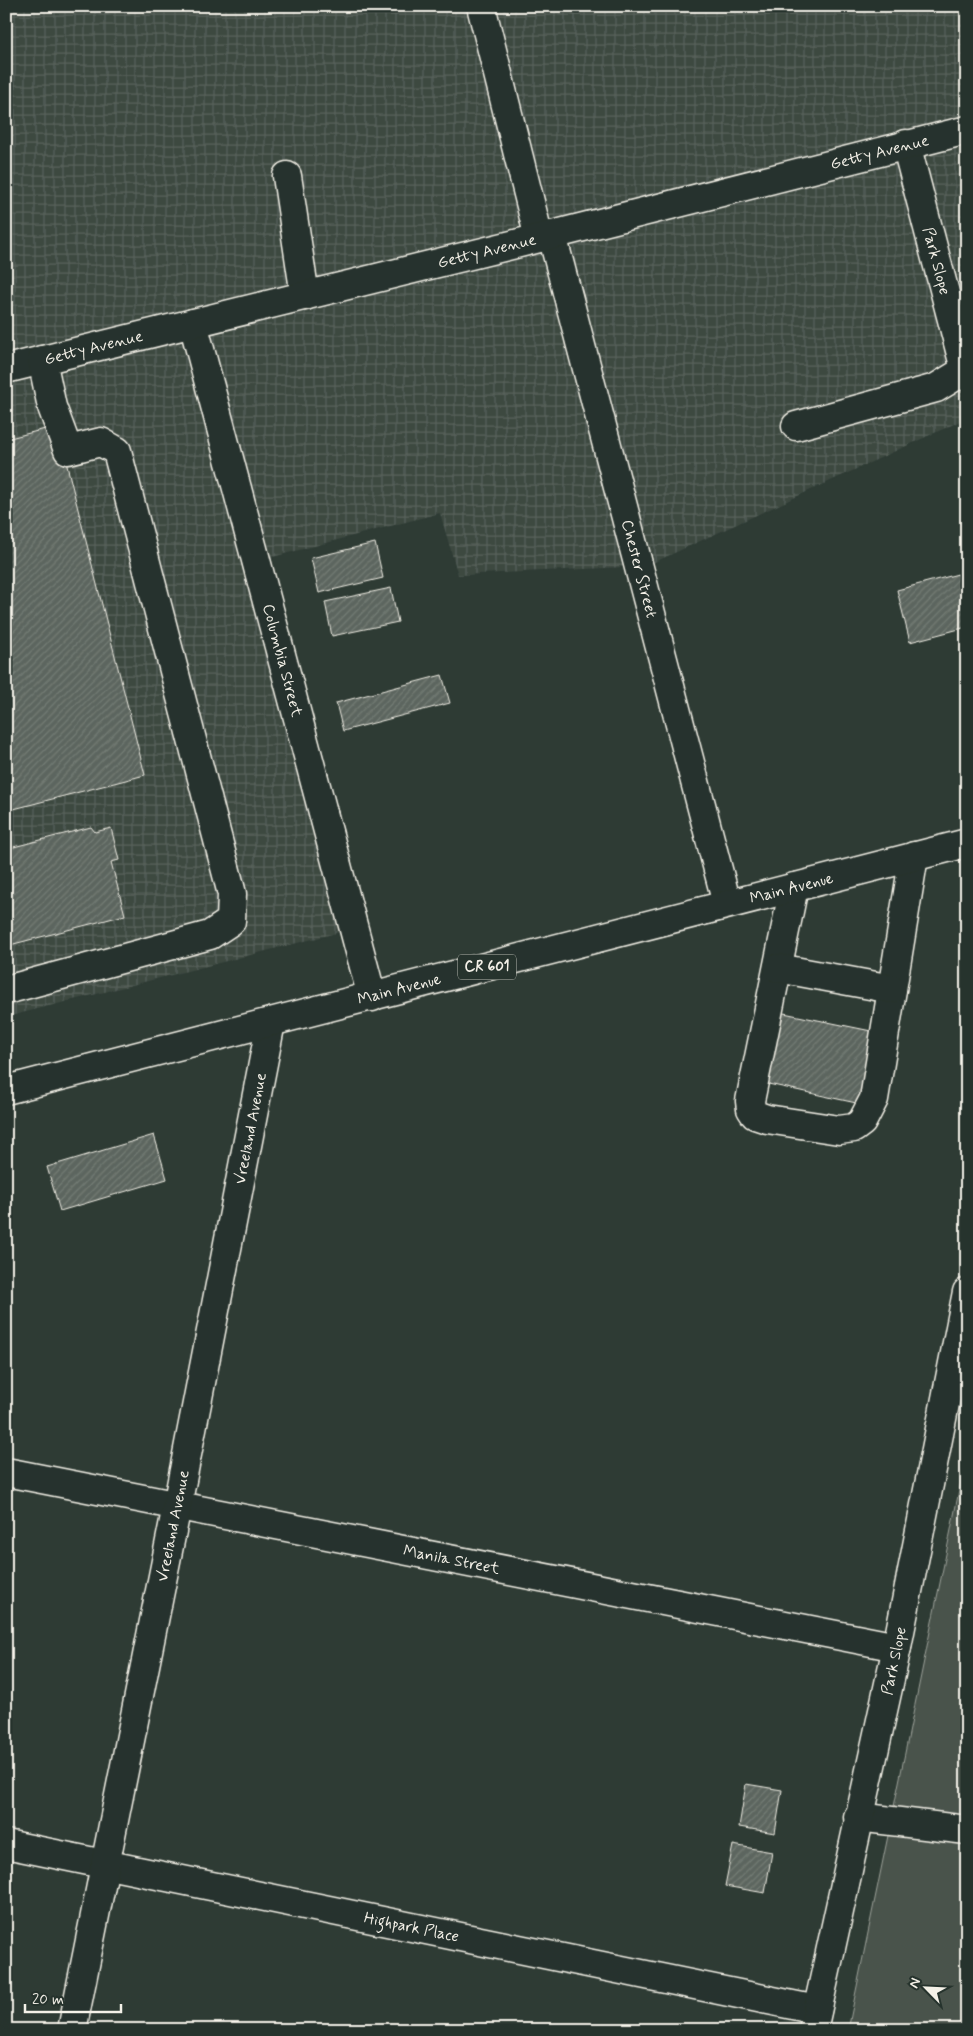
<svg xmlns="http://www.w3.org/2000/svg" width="973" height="2036" viewBox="0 0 973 2036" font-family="Mynerve,sans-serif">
  <defs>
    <pattern id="industrial-grid" width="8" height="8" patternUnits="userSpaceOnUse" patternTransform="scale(1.25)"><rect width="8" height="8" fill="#3c4841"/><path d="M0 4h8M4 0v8" fill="none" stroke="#59635c"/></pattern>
    <pattern id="building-hatch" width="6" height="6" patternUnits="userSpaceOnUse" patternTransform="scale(1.25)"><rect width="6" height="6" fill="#5c655e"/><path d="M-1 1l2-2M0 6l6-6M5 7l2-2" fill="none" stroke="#747c75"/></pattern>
  </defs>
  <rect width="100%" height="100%" fill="#2e3b34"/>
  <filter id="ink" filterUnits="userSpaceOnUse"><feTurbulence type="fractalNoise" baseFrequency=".02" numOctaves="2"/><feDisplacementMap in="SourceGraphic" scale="10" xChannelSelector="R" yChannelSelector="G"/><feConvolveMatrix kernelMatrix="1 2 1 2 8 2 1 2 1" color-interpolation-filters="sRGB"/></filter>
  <g filter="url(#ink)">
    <polygon fill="url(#industrial-grid)" points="6,6 967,6 967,418 646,566 458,575 440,513 265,559 360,927 6,1017"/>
    <polygon fill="#48524c" stroke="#9ea29a" points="967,1452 967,2030 848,2030"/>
    <g fill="url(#building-hatch)" stroke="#f4f1e8">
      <polygon points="57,426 145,775 6,811 6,439"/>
      <polygon points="375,543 383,578 319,593 311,558"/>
      <polygon points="958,574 967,609 967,627 910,642 897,590"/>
      <polygon points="391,588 398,622 332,636 325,602"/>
      <polygon points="442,675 450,703 343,731 336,703"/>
      <polygon points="91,827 95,832 111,828 119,860 111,862 125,915 6,946 6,849"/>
      <polygon points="774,1011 876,1032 861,1104 759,1082"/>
      <polygon points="154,1135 167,1179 60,1211 47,1167"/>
      <polygon points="746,1784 782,1790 775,1833 739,1827"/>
      <polygon points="733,1845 772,1852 765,1893 725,1886"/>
    </g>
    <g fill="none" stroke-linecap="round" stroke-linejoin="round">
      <g stroke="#f4f1e8" stroke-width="31">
        <g id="minor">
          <polyline points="481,6 539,238"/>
          <path id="s1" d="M906 144 967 377"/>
          <polyline points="287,176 305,296"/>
          <path id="s2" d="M552 235 727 904"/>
          <path id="s3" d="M193 323 372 997"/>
          <path id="s4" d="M6 369 552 235 967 130"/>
          <polyline points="796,426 936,388 967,369"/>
          <polyline points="794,887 750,1101 751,1109 755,1115 767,1119 839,1130 854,1128 862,1122 874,1099 914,856"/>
          <polyline points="778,968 892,989"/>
          <polyline points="6,990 210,935 231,921 232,894 117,451 101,442 68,450 52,407 42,360"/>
          <path id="s5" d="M6 1472 897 1647"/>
          <polyline points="858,1817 967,1830"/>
          <path id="s6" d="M6 1844 817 2010"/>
          <path id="s7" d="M72 2030 177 1506 271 1022"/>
          <path id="s8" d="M813 2030 897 1647 967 1292"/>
        </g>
      </g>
      <g stroke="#f4f1e8" stroke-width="31">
        <g id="major">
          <path id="s9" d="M6 1090 967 843"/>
        </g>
      </g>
      <use href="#minor" stroke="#26332d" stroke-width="28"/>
      <use href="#major" stroke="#26332d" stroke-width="28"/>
    </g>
  </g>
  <g text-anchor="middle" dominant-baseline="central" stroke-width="4" stroke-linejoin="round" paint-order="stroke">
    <rect fill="#26332d" stroke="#b6b8b0" stroke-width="1" x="458" y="954.5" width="58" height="25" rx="4"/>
    <g font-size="15" font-weight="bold" fill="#f4f1e8">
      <text x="487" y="967">CR 601</text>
    </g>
    <g font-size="16" fill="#f4f1e8" stroke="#26332d">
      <text stroke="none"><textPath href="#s4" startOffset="900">Getty Avenue</textPath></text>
      <text stroke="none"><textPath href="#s4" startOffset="495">Getty Avenue</textPath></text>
      <text stroke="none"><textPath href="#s1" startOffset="121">Park Slope</textPath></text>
      <text stroke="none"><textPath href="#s4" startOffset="90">Getty Avenue</textPath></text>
      <text stroke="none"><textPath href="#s2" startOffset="345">Chester Street</textPath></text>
      <text stroke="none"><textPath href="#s3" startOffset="349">Columbia Street</textPath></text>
      <text stroke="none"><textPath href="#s9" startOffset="811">Main Avenue</textPath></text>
      <text stroke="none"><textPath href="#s9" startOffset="406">Main Avenue</textPath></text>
      <text stroke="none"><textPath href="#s7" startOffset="919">Vreeland Avenue</textPath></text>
      <text stroke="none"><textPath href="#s7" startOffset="514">Vreeland Avenue</textPath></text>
      <text stroke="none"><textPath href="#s5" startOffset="454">Manila Street</textPath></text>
      <text stroke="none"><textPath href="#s8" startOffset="378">Park Slope</textPath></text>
      <text stroke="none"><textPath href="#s6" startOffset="414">Highpark Place</textPath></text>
    </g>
  </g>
  <rect width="973" height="2036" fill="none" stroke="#26332d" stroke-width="25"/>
  <rect x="12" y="12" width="948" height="2011" fill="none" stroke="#f4f1e8" stroke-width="2" filter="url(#ink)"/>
  <g transform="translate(926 1988) rotate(294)" stroke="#26332d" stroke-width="4" paint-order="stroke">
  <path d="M0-4L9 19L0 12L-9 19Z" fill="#f4f1e8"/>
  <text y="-8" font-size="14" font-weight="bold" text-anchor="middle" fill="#f4f1e8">N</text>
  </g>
  <path d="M25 2004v8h96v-8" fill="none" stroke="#f4f1e8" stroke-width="2.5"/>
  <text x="32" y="2004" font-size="15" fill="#f4f1e8" stroke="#26332d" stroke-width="4" paint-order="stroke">20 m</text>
</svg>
